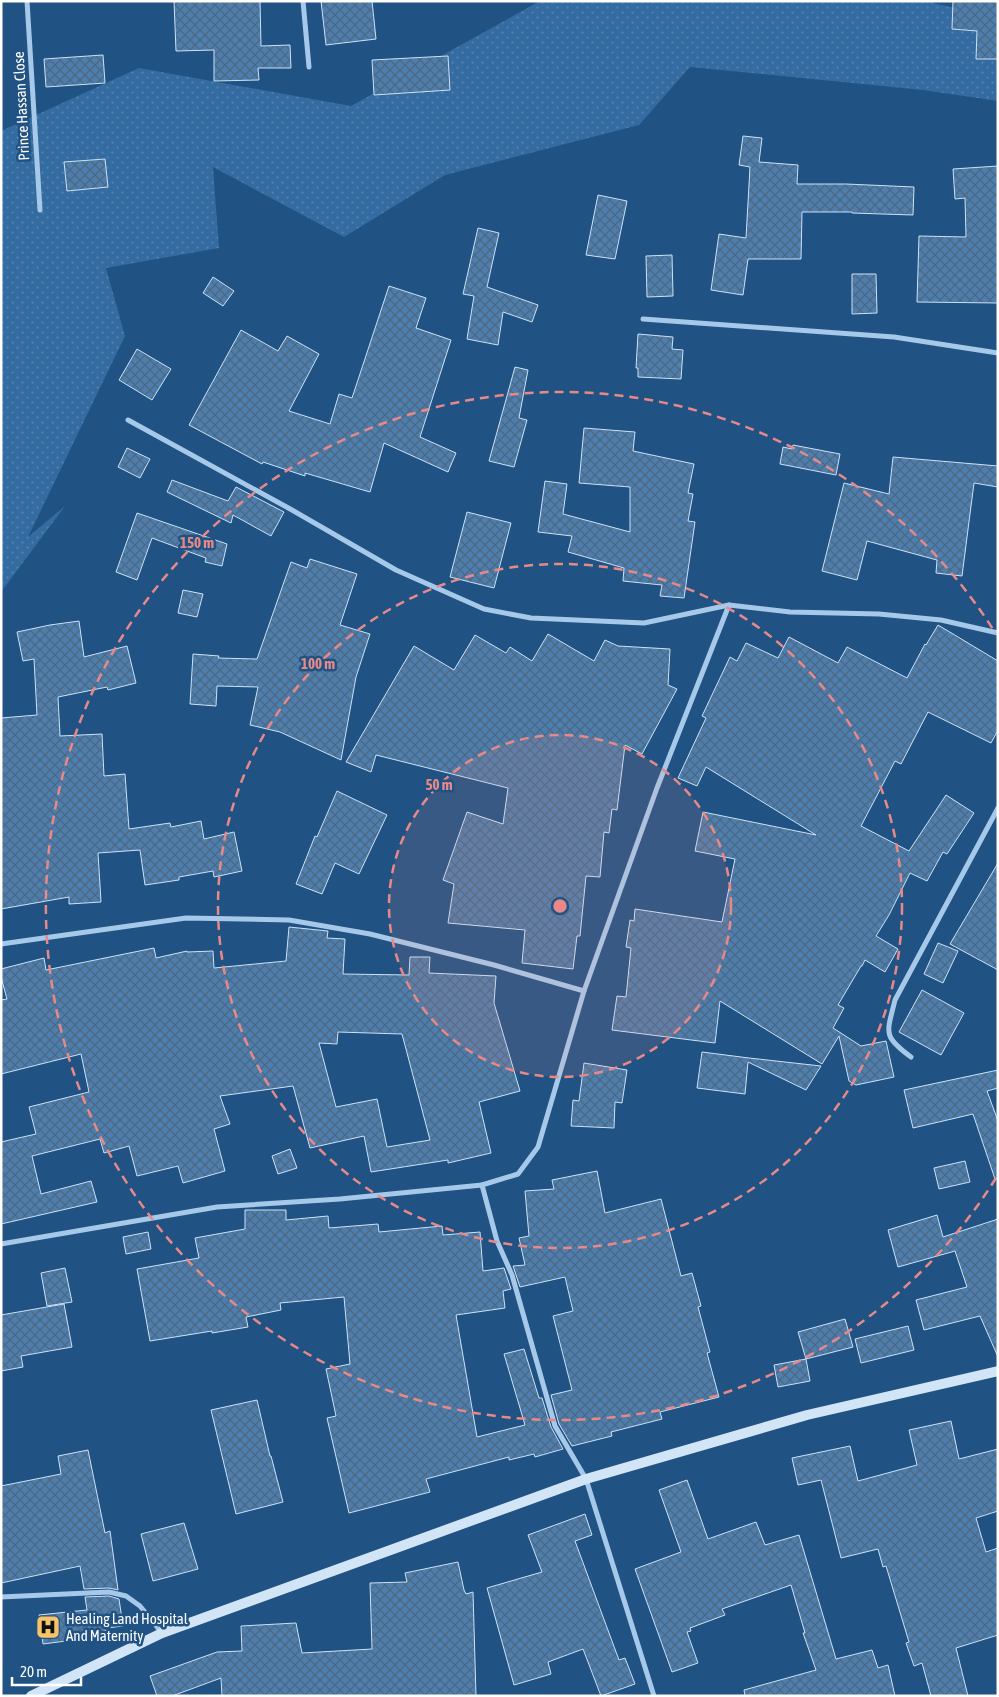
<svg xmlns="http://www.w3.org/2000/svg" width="999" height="1697" viewBox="0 0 999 1697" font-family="'Asap Condensed',sans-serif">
  <defs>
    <pattern id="grass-dots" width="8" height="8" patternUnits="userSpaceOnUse" patternTransform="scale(1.25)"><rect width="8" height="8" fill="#346ca1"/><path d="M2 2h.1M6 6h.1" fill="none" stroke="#5282af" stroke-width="1.8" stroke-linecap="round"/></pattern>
    <pattern id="building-cross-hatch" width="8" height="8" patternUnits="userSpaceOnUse" patternTransform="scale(1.25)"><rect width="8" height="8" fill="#4d7eae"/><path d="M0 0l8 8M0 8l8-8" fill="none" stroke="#4d6882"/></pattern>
  </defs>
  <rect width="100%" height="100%" fill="#205283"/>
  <polygon fill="url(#grass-dots)" points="540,1 933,1 933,3 998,17 998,101 923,90 690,67 639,125 445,175 344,237 213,167 219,248 106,268 125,336 28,537 65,506 1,592 1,131 139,68 351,106"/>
  <g fill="url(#building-cross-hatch)" stroke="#cce2f7" fill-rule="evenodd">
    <polygon points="174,1 260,1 261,46 290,45 291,68 258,68 259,80 214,81 214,50 176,51"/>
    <polygon points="321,1 372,1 376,39 326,45"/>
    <polygon points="953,1 998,1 998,59 976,59 977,31 952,29"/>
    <polygon points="103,55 105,83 46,87 44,59"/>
    <polygon points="448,56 450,90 374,95 372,60"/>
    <polygon points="743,136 762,138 759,162 798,165 797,184 846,184 914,187 913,215 852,213 852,212 802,212 801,259 748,259 743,295 711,290 719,234 746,238 750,167 739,165"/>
    <polygon points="105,159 108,187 67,191 64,162"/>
    <polygon points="998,166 998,303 917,302 919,236 966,237 965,198 955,199 953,169"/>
    <polygon points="598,195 627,201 615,259 586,255"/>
    <polygon points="478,228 499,233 487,287 538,305 532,322 503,312 498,345 467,339 474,296 463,294"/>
    <polygon points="672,255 673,296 647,297 646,256"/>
    <polygon points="852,274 876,274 877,313 852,314"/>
    <polygon points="213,277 234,291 223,306 203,293"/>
    <polygon points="389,286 426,298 416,328 451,340 420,437 456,453 448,472 384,443 370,492 305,473 305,476 263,462 262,464 189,425 241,330 278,351 287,336 319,354 289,411 330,424 339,394 352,398"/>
    <polygon points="638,334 673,337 672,349 683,350 681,379 638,377 638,368 636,368"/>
    <polygon points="137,349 171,369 152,400 119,380"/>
    <polygon points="515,367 528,370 519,418 527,420 514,467 489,461"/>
    <polygon points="584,428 635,432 633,451 694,464 688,493 693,494 688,521 695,522 684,598 660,596 662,585 623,581 624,568 568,552 572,536 538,532 545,481 567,484 563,514 630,532 630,487 579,483"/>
    <polygon points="793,445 840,454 836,475 780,464 783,447 792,449"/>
    <polygon points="127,448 150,459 140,478 118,467"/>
    <polygon points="893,457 998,466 998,487 974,483 962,576 936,573 937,560 867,541 857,580 822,571 844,483 889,494"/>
    <polygon points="172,480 228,501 236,487 284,512 271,536 233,515 231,523 167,492"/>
    <polygon points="467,512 511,523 494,588 450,577"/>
    <polygon points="137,513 227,544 222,566 205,562 206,558 152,538 137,580 116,572"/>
    <polygon points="310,559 357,574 340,625 370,634 356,677 341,760 280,732 250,725 258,687 217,686 216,706 190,704 193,654 219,656 218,658 257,659 291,562 307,568"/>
    <polygon points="183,590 203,594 197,617 178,613"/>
    <polygon points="79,621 84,657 127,646 136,683 108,690 107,687 58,697 60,736 102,734 104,776 125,774 129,829 170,823 171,827 201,821 204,839 234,832 242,871 214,877 213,871 179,877 179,880 145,885 140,850 98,853 101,902 69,904 69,897 1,909 1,718 37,715 34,659 23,661 17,632 50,625"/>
    <polygon points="938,625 998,661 998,730 991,743 928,712 901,764 895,761 861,826 909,851 946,795 974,813 947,854 943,852 927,881 910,873 889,915 876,936 898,949 885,972 865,960 862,966 861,966 838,1005 844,1008 833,1028 861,1046 886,1041 894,1077 856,1085 849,1081 839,1036 822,1064 720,1001 715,1043 612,1030 617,996 626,997 631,948 626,947 630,920 634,921 635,909 722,922 735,859 695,851 703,812 816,835 706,767 697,786 678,778 706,718 702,716 730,657 737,661 746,643 778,658 789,637 838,663 847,647 907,678 925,644 926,645"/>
    <polygon points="548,634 594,661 605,640 618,646 670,649 668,685 677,689 642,754 625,745 617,810 612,809 609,833 604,832 600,877 586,876 580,936 577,936 573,969 522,963 525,930 448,923 454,884 443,880 467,812 503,824 508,788 376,755 371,772 346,762 414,646 454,670 475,635 506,653 510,647 532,661"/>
    <polygon points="337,791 387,815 359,874 335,863 322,894 296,884 315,836 317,837"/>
    <polygon points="998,863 998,970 950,944"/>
    <path d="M289 927 328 931 327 938 345 939 343 974 409 975 410 957H430L429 973 496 976 494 1003 520 1091 479 1102 491 1153 448 1163V1160L371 1172 364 1136 310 1148 293 1086 220 1096 230 1124 214 1129 225 1171 183 1183 178 1166 137 1176 129 1146 104 1153 100 1139 32 1156 41 1194 91 1181 97 1202 1 1224V1142L36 1134 29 1107 89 1092 81 1054 1 1074V1000L7 999 1 977V969L44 958 46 970 154 948 156 958 187 951V952L213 951 214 968 286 961ZM338 1032 402 1034 430 1140 387 1147 377 1099 336 1107 319 1043 337 1044Z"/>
    <polygon points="938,943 958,951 943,983 924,974"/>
    <polygon points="922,990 964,1013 941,1055 899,1032"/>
    <polygon points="702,1052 749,1058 821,1066 806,1090 748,1062 745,1094 697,1088"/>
    <polygon points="584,1063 627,1070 622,1103 615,1102 614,1128 571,1126 573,1100 579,1101"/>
    <polygon points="998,1070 998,1088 987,1091 998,1121 998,1178 995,1179 973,1114 913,1128 904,1090"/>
    <polygon points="290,1149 297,1168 278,1174 272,1156"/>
    <polygon points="965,1161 970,1182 939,1189 934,1168"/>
    <polygon points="597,1171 605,1213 661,1199 681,1276 692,1273 701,1306 698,1307 710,1352 707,1353 719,1397 660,1412 662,1419 611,1432 612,1436 572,1446 559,1424 551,1395 572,1390 553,1316 573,1311 565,1277 520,1287 513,1266 525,1265 519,1238 529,1236 525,1191 554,1189 552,1180"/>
    <polygon points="245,1210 286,1210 286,1220 328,1216 329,1228 378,1224 379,1232 442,1226 443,1235 480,1232 483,1271 504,1268 511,1289 503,1291 505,1308 456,1315 477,1437 525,1425 504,1354 524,1349 539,1398 542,1398 551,1427 563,1449 535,1457 534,1454 509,1460 509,1457 426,1479 430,1492 349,1513 327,1418 336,1416 326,1369 350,1364 344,1297 280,1303 281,1310 246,1317 248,1327 212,1333 212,1331 150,1341 137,1269 199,1258 195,1238 245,1229"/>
    <polygon points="937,1215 943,1237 998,1219 998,1357 980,1316 924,1330 916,1300 967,1287 955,1251 898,1267 888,1230"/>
    <polygon points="148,1232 151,1249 126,1254 123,1237"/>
    <polygon points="65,1268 72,1302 47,1306 41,1273"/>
    <polygon points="64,1304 72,1347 21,1356 23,1367 1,1371 1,1315"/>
    <polygon points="845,1319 853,1347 806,1359 798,1332"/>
    <polygon points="908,1326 914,1350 861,1363 855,1339"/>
    <polygon points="806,1359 810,1381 778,1387 774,1365"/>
    <polygon points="257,1400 270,1456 271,1456 283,1502 236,1514 211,1410"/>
    <polygon points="951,1421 959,1459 998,1449 998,1511 976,1518 986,1552 998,1548 998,1635 956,1648 968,1696 931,1696 922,1663 914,1666 906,1643 909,1642 886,1566 883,1567 878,1549 841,1558 821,1480 798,1485 792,1458 850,1446 858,1481 917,1465 909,1430"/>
    <polygon points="88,1450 105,1533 110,1531 118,1590 109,1588 84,1589 80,1566 1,1583 1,1486 61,1474 58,1456"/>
    <polygon points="687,1480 708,1539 756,1522 765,1545 799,1535 836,1659 872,1650 878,1668 888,1665 895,1696 745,1696 744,1690 816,1670 803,1633 805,1633 791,1585 722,1609 725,1615 690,1628 691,1631 687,1632 698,1663 672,1672 635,1569 681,1552 659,1490"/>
    <polygon points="585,1514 592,1535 575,1541 619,1660 625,1658 635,1684 601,1696 583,1649 548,1662 551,1674 514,1685 487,1588 542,1572 528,1535"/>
    <polygon points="184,1523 198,1569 153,1581 141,1534"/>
    <polygon points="458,1562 464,1590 466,1594 473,1592 476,1696 222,1696 221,1678 172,1696 157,1696 150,1676 217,1652 242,1651 241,1626 296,1623 302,1653 372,1649 370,1583 407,1582 405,1573"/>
    <polygon points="109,1596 119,1599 123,1626 107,1628 108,1630 91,1634 91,1637 66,1639 66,1641 43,1644 39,1615 87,1610 85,1597"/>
  </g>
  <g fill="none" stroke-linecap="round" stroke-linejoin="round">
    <g stroke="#a7c9e9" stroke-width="5">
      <polyline points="27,1 40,210"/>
      <polyline points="303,1 309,67"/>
      <polyline points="643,319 894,337 998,353"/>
      <polyline points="128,420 292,510 396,570 484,609 531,618 644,623 729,605 790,612 879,614 941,620 998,633"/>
      <polyline points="1,944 186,918 289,920 370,934 494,965 584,991"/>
      <path d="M911 1057C882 1036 887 1033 895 1000L998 808"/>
      <polyline points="1,1244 217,1207 340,1199 482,1185"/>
      <polyline points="1,1597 109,1592 126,1596 140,1606 162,1633"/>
      <polyline points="654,1696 586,1479 555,1426 512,1275 497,1241 482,1185 518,1174 538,1147 584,991 657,788 729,605"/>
    </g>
    <polyline stroke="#d2e5f7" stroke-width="10" points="31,1696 162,1633 586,1479 807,1415 998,1371"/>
  </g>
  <circle cx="560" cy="906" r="171" fill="#e88989" fill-opacity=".12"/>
  <g fill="none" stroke="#e88989" stroke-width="2.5" stroke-dasharray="9 6">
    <circle cx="560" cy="906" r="171"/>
    <circle cx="560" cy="906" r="342"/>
    <path d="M996 1178A514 514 0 1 1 996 634"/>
  </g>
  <defs>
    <g id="hospital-square" transform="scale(1.25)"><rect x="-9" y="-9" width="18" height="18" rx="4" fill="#f6c468" stroke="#205283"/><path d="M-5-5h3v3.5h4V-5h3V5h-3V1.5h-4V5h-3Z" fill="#111"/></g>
  </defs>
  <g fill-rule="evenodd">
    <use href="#hospital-square" x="48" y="1627"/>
  </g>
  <g text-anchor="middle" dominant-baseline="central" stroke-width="5" stroke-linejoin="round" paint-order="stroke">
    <g font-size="15" fill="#fff" stroke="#205283">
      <text transform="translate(21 106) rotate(-93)">Prince Hassan Close</text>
    </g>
    <g font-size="15" fill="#fff" stroke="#205283" text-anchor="start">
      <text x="66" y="1618">Healing Land Hospital<tspan x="66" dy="17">And Maternity</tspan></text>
    </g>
  </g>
  <circle cx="560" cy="906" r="8" fill="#e88989" stroke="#205283" stroke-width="2.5"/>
  <g font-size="15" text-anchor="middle" font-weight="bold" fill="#e88989" stroke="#205283" stroke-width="5" stroke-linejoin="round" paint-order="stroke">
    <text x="197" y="548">150 m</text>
    <text x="318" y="669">100 m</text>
    <text x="439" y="790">50 m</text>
  </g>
  <rect width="999" height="1697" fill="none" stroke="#ffffff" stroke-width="5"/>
  <path d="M12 1677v8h69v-8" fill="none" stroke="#ffffff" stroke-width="2.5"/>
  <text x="20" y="1677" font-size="15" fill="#ffffff" stroke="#205283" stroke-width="4" paint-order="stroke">20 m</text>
</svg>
